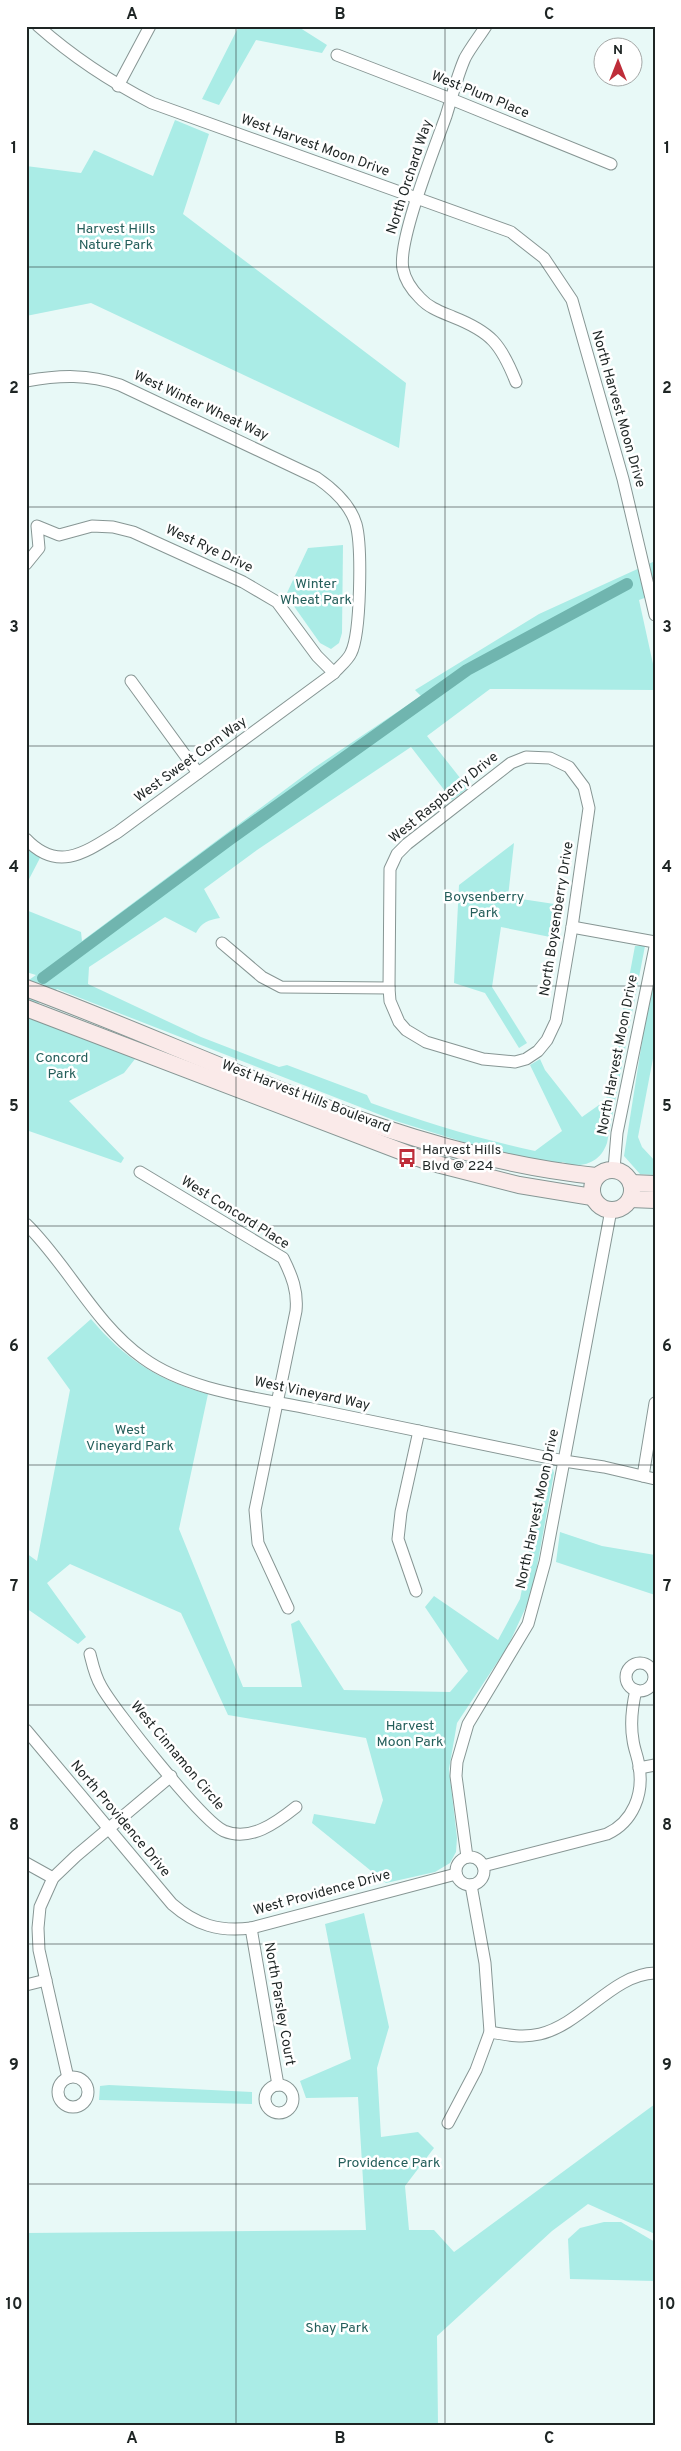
<svg xmlns="http://www.w3.org/2000/svg" width="681" height="2451" viewBox="0 0 681 2451" font-family="Overpass,sans-serif">
  <rect width="100%" height="100%" fill="#e8f9f7"/>
  <g fill="#aaece6">
    <polygon points="239,26 297,26 327,45 322,53 256,40 219,105 202,99"/>
    <polygon points="175,120 209,134 183,214 406,383 399,448 91,303 26,316 26,166 81,173 94,150 153,176"/>
    <polygon points="343,545 342,633 339,643 331,649 320,643 286,595 308,548"/>
    <path d="M655 561V594L639 600 655 673V690L490 689 427 736 468 788 452 800 411 747 257 850 204 889 220 918C208 920 202 922 196 933L165 917 89 967 88 984 201 1037 279 1067 287 1065 367 1095 371 1103C424 1122 479 1139 535 1151L562 1131 530 1065 540 1059 545 1070 582 1117 606 1100 635 946H645L607 1143C600 1163 584 1167 565 1165L566 1163 562 1162 560 1165 476 1146 396 1121 57 989 26 1012V982L36 975 26 972V910L81 932 82 941 314 768 421 696 415 690 539 614Z"/>
    <polygon points="514,843 508,897 561,905 555,938 501,927 492,987 527,1043 519,1048 485,993 454,983 459,885"/>
    <polygon points="29,847 41,856 26,885 26,851"/>
    <polygon points="655,959 655,1048 638,1137 642,1147 655,1161 655,1175 640,1174 624,1156"/>
    <polygon points="26,1014 135,1059 124,1073 69,1101 124,1158 121,1163 26,1130"/>
    <path d="M91 1319C125 1359 157 1380 208 1394L179 1529 243 1687H302L291 1624 299 1620 344 1690 450 1692 468 1671 425 1607 434 1596 498 1640 520 1599 547 1462 552 1466 554 1473 532 1594 508 1646 457 1723 449 1769 457 1838 456 1852 450 1863 435 1872 386 1883 312 1823 314 1814 375 1824 383 1800 366 1738 228 1715 181 1613 70 1564 47 1583 86 1637 78 1644 26 1608V1553L37 1561 70 1390 47 1358Z"/>
    <polygon points="560,1532 602,1546 655,1555 655,1595 556,1562"/>
    <polygon points="364,1913 389,2027 377,2068 381,2137 418,2132 434,2148 405,2186 409,2230 434,2230 454,2252 655,2104 655,2234 588,2204 552,2231 437,2336 438,2425 26,2425 26,2233 366,2230 358,2097 306,2098 300,2081 351,2059 325,1924"/>
    <polygon points="109,2085 252,2092 252,2104 99,2100 100,2086"/>
    <polygon points="604,2222 621,2222 655,2242 655,2281 570,2279 568,2239 580,2228"/>
  </g>
  <g fill="none" stroke-linecap="round" stroke-linejoin="round">
    <polyline stroke="#70b5af" stroke-width="12" points="43,978 229,840 467,670 627,584"/>
    <g stroke="#879694" stroke-width="13">
      <g id="street">
        <path d="M38 26C73 57 111 82 152 103L511 232 544 258 572 300 623 479 655 615"/>
        <path d="M486 26C479 37 471 47 465 58 457 76 452 97 446 116 435 147 397 242 403 269 405 280 413 291 420 298 429 308 441 312 453 317 491 332 501 344 516 382"/>
        <polyline points="337,55 451,99 611,164"/>
        <polyline points="118,86 150,26"/>
        <path d="M26 381C60 375 88 374 120 385L317 478C333 489 350 504 356 524 362 546 361 633 351 653 348 660 339 667 334 673L118 832C86 852 58 873 26 839"/>
        <polyline points="26,564 39,548 37,526 59,535 92,526 113,527 133,532 243,582 277,602 317,656 334,673"/>
        <polyline points="131,681 198,773"/>
        <polygon points="526,757 550,758 569,767 584,787 589,808 572,927 556,1021 547,1040 538,1051 526,1059 515,1062 483,1059 426,1042 406,1030 399,1022 390,1001 389,988 390,869 397,854 407,844 511,763"/>
        <polyline points="572,927 655,942"/>
        <polyline points="222,943 262,977 281,987 389,988"/>
        <polyline points="614,1169 617,1133 655,947"/>
        <path d="M140 1172 283 1258C292 1276 298 1291 296 1311L255 1510 258 1543 288 1608"/>
        <path d="M26 1224C68 1265 94 1323 143 1358 188 1391 258 1398 312 1409 396 1426 480 1443 564 1461L604 1467 655 1479"/>
        <polyline points="643,1476 655,1403"/>
        <polyline points="416,1591 398,1539 401,1512 419,1431"/>
        <path d="M90 1654C93 1666 95 1676 101 1686 114 1710 202 1821 224 1831 250 1842 276 1823 296 1807"/>
        <circle cx="640" cy="1677" r="14"/>
        <path d="M26 1730 172 1904C196 1925 219 1932 251 1928L456 1874"/>
        <polyline points="639,1768 655,1765"/>
        <polyline points="467,1857 456,1776 457,1762 468,1724 528,1624 545,1562 611,1210"/>
        <circle cx="470" cy="1871" r="14"/>
        <polyline points="26,1863 53,1878"/>
        <path d="M483 1866 607 1834C633 1822 644 1794 639 1766 638 1757 634 1749 633 1740 630 1723 632 1707 636 1690"/>
        <polyline points="251,1928 278,2085"/>
        <polyline points="26,1985 46,1980"/>
        <path d="M490 2032C507 2035 523 2038 540 2034 582 2024 613 1974 655 1973"/>
        <circle cx="73" cy="2092" r="15"/>
        <polyline points="68,2078 39,1950 38,1928 40,1907 53,1878 76,1856 171,1776"/>
        <circle cx="279" cy="2099" r="14"/>
        <polyline points="448,2123 476,2070 490,2032 485,1963 471,1885"/>
      </g>
    </g>
    <g stroke="#879694" stroke-width="18">
      <g id="secondary">
        <path d="M26 988C210 1056 398 1156 596 1176"/>
        <polyline points="26,1008 429,1162 519,1185 592,1197"/>
        <circle cx="612" cy="1190" r="20"/>
        <polyline points="631,1183 655,1184"/>
        <polyline points="630,1199 655,1200"/>
      </g>
    </g>
    <use href="#street" stroke="#fff" stroke-width="11"/>
    <use href="#secondary" stroke="#faeae9" stroke-width="16"/>
  </g>
  <path fill="none" stroke="#1e2524" stroke-width="1" stroke-opacity="0.55" d="M236 26V2425M445 26V2425M26 267H655M26 507H655M26 746H655M26 986H655M26 1226H655M26 1465H655M26 1705H655M26 1944H655M26 2184H655"/>
  <defs>
    <g id="bus-bare" transform="scale(1.5)"><path d="M-5-6H5V4H4V6H2V4H-2V6H-4V4H-5ZM-3.5-4V0h7V-4ZM-3.5 1.2v1.5H-2V1.2ZM2 1.2v1.5H3.5V1.2Z" fill="#be2d39" stroke="#fff" stroke-width="2.5" paint-order="stroke"/></g>
  </defs>
  <g fill-rule="evenodd">
    <use href="#bus-bare" x="407" y="1158"/>
  </g>
  <g text-anchor="middle" dominant-baseline="central" stroke-width="5" stroke-linejoin="round" paint-order="stroke">
    <g font-size="14" fill="#1e2524" stroke="#fff">
      <text transform="translate(480 95) rotate(22)">West Plum Place</text>
      <text transform="translate(315 146) rotate(20)">West Harvest Moon Drive</text>
      <text transform="translate(410 177) rotate(-72)">North Orchard Way</text>
      <text transform="translate(201 406) rotate(25)">West Winter Wheat Way</text>
      <text transform="translate(618 409) rotate(74)">North Harvest Moon Drive</text>
      <text transform="translate(209 549) rotate(25)">West Rye Drive</text>
      <text transform="translate(191 760) rotate(-36)">West Sweet Corn Way</text>
      <text transform="translate(444 798) rotate(-39)">West Raspberry Drive</text>
      <text transform="translate(557 919) rotate(-81)">North Boysenberry Drive</text>
      <text transform="translate(618 1055) rotate(-79)">North Harvest Moon Drive</text>
      <text transform="translate(306 1097) rotate(21)">West Harvest Hills Boulevard</text>
      <text transform="translate(235 1213) rotate(32)">West Concord Place</text>
      <text transform="translate(312 1394) rotate(12)">West Vineyard Way</text>
      <text transform="translate(538 1509) rotate(-78)">North Harvest Moon Drive</text>
      <text transform="translate(177 1756) rotate(50)">West Cinnamon Circle</text>
      <text transform="translate(120 1819) rotate(50)">North Providence Drive</text>
      <text transform="translate(322 1893) rotate(-15)">West Providence Drive</text>
      <text transform="translate(279 2004) rotate(80)">North Parsley Court</text>
    </g>
    <g font-size="14" fill="#245e5a" stroke="#fff">
      <text x="116" y="229">Harvest Hills<tspan x="116" dy="16">Nature Park</tspan></text>
      <text x="316" y="584">Winter<tspan x="316" dy="16">Wheat Park</tspan></text>
      <text x="484" y="897">Boysenberry<tspan x="484" dy="16">Park</tspan></text>
      <text x="62" y="1058">Concord<tspan x="62" dy="16">Park</tspan></text>
      <text x="130" y="1430">West<tspan x="130" dy="16">Vineyard Park</tspan></text>
      <text x="410" y="1726">Harvest<tspan x="410" dy="16">Moon Park</tspan></text>
      <text x="389" y="2163">Providence Park</text>
      <text x="337" y="2328">Shay Park</text>
    </g>
    <g font-size="14" fill="#1e2524" stroke="#fff" text-anchor="start">
      <text x="422" y="1150">Harvest Hills<tspan x="422" dy="16">Blvd @ 224</tspan></text>
    </g>
  </g>
  <rect width="681" height="2451" fill="none" stroke="#ffffff" stroke-width="55"/>
  <g transform="translate(618 62)"><circle r="24" fill="#ffffff" stroke="#a5a8a7"/>
  <path d="M0-4L9 19L0 12L-9 19Z" fill="#be2d39"/>
  <text y="-8" font-size="14" font-weight="bold" text-anchor="middle" fill="#1e2524">N</text>
  </g>
  <rect x="28" y="28" width="626" height="2396" fill="none" stroke="#1e2524" stroke-width="2"/>
  <g font-size="16" text-anchor="middle" font-weight="bold" fill="#1e2524">
    <text x="132" y="19">A</text>
    <text x="340" y="19">B</text>
    <text x="549" y="19">C</text>
    <text x="14" y="153">1</text>
    <text x="667" y="153">1</text>
    <text x="14" y="393">2</text>
    <text x="667" y="393">2</text>
    <text x="14" y="632">3</text>
    <text x="667" y="632">3</text>
    <text x="14" y="872">4</text>
    <text x="667" y="872">4</text>
    <text x="14" y="1111">5</text>
    <text x="667" y="1111">5</text>
    <text x="14" y="1351">6</text>
    <text x="667" y="1351">6</text>
    <text x="14" y="1591">7</text>
    <text x="667" y="1591">7</text>
    <text x="14" y="1830">8</text>
    <text x="667" y="1830">8</text>
    <text x="14" y="2070">9</text>
    <text x="667" y="2070">9</text>
    <text x="14" y="2309">10</text>
    <text x="667" y="2309">10</text>
    <text x="132" y="2443">A</text>
    <text x="340" y="2443">B</text>
    <text x="549" y="2443">C</text>
  </g>
</svg>
